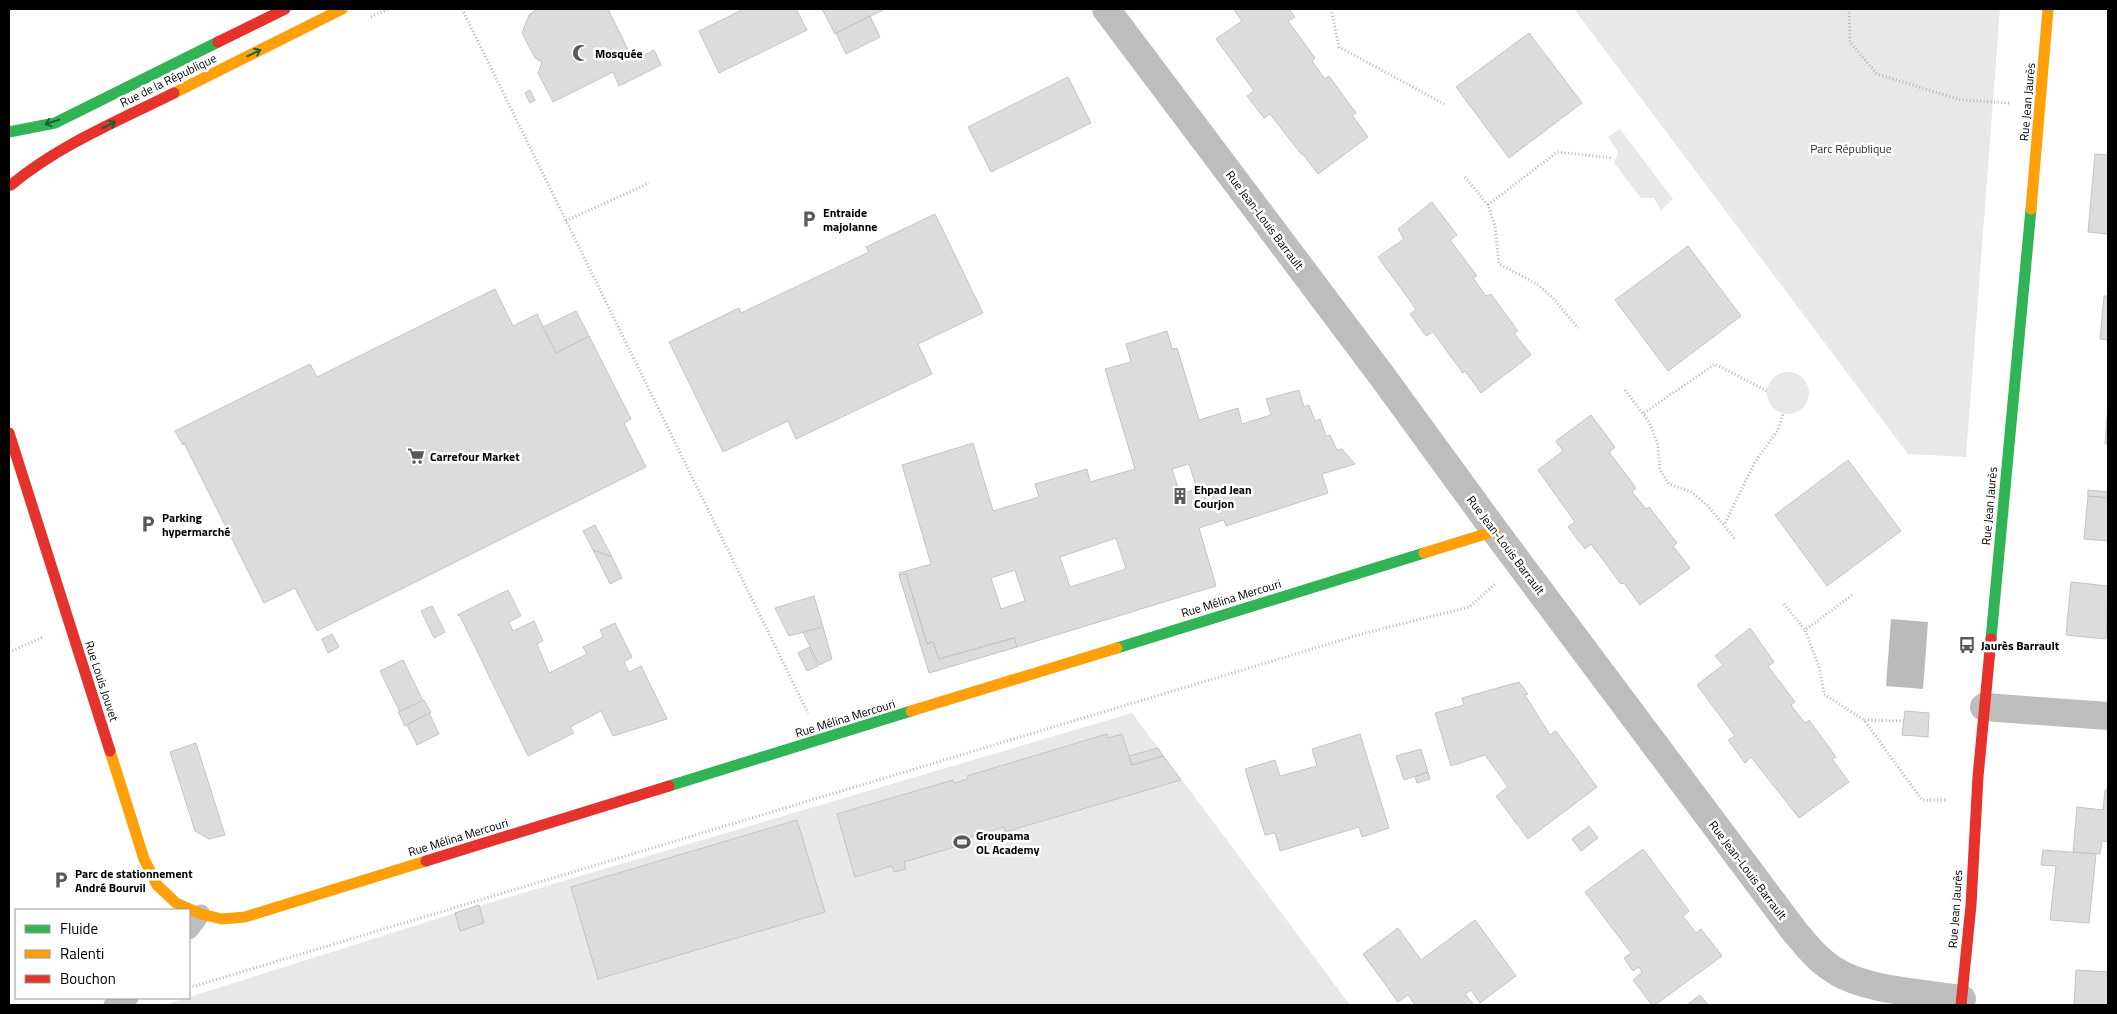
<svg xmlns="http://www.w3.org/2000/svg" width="2117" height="1014" viewBox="0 0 2117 1014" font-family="'Titillium Web',sans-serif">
  <rect width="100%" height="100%" fill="#fff"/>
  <g fill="#e8e8e8">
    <polygon points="1574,9 2000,9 1966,457 1908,454"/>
    <polygon points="1620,129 1673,199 1661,210 1654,198 1641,198 1614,163 1618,152 1608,137"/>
    <circle cx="1788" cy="393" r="21"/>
    <polygon points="1132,713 1350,1005 164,1005 455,913"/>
  </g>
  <polygon fill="#bababa" points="1891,619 1928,622 1923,689 1886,686"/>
  <g fill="#dcdcdc" stroke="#c4c4c4" fill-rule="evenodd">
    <polygon points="537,9 608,9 631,56 640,51 643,56 654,50 661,65 619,86 613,72 553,102 538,73 542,62 535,58 522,33 529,15"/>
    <polygon points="744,9 796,9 807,30 719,73 699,31"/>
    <polygon points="822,9 885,9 835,34"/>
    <polygon points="1236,9 1289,9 1295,17 1288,21 1315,58 1312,61 1325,79 1329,76 1356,113 1352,115 1368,137 1318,174 1302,153 1301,154 1270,114 1264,118 1247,96 1254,91 1216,39 1242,21 1234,10"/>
    <polygon points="870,16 880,37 846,54 836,33"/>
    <polygon points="1529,33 1582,103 1509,158 1456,87"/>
    <polygon points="1068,77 1091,123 991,172 968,127"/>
    <polygon points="530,90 535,100 530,103 525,93"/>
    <polygon points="2095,154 2108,155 2108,234 2088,232"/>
    <polygon points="1432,202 1457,235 1450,240 1477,276 1473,278 1486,296 1491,294 1518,331 1514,333 1531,355 1481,393 1465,371 1463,373 1433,332 1426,336 1410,314 1416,309 1378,257 1404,239 1398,229"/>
    <polygon points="935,214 983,313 918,344 932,374 796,439 788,421 723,452 669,342 739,308 741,313 869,252 866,247"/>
    <polygon points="1688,246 1741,316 1668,371 1615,300"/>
    <polygon points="495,289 513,326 537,314 556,353 589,336 631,419 624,423 646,467 317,631 295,588 264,603 184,443 183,445 175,431 310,364 317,377"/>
    <polygon points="2104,296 2108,296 2108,340 2100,339"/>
    <polygon points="576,311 589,336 556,353 543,327"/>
    <path d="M1167 331 1172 349 1177 348 1199 420 1238 408 1242 424 1271 415 1266 399 1299 390 1304 407 1309 405 1315 421 1320 419 1326 436 1330 435 1337 450 1342 449 1355 464 1322 474 1328 493 1226 526 1224 520 1199 528 1216 586 1017 647 1014 638 939 659 933 642 927 644 906 574 899 575V573L931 564 902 465 973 443 993 511 1039 497 1035 484 1087 469 1090 482 1135 469 1105 369 1131 362 1126 344ZM1189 464 1197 489 1180 494 1172 469ZM1116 538 1126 569 1070 587 1060 557ZM1015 570 1025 601 1001 609 991 578Z"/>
    <polygon points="2108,404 2108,444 2105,444"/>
    <polygon points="1591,415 1615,447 1609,452 1636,488 1632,492 1646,509 1649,507 1677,543 1673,546 1690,568 1640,605 1624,583 1621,584 1591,544 1585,549 1568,527 1575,522 1538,470 1563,451 1556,441"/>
    <polygon points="1848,460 1901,531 1827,586 1775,515"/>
    <polygon points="2088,490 2108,492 2107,498 2088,496"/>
    <polygon points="2088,496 2108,498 2108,541 2084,539"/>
    <polygon points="595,525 612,557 593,550 583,531"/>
    <polygon points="593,550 612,557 622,578 610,584"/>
    <polygon points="906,574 927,644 933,642 939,659 1014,638 1017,647 929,673 899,575"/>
    <polygon points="2071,582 2108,586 2106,639 2066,635"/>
    <polygon points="508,590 521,616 509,622 513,631 534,621 543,641 537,644 549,673 587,654 583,647 603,637 600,630 615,623 632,657 624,662 629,672 641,666 667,719 613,736 601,711 570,727 574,733 528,756 460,616 457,615"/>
    <polygon points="814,596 823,627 789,636 775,608"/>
    <polygon points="432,606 445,632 434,638 421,611"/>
    <polygon points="823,627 832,659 819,665 803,632"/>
    <polygon points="1750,628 1774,662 1768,666 1795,702 1791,705 1805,723 1809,720 1836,757 1832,759 1849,782 1799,818 1751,757 1745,763 1728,740 1735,736 1697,685 1723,665 1715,656"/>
    <polygon points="332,634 339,647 328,653 322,639"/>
    <polygon points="809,647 818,666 807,671 798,653"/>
    <polygon points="403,660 423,701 400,712 380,671"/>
    <polygon points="1519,682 1528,694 1525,695 1550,735 1556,731 1597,787 1528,839 1496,796 1508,787 1485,755 1451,766 1435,713 1464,705 1462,698"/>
    <polygon points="424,700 431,712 405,726 398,712"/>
    <polygon points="1905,711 1929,713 1928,737 1902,735"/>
    <polygon points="429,713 439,734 417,745 407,725"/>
    <polygon points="1107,734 1108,738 1122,734 1132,765 1163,756 1181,780 1005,832 1004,827 970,837 971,842 904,862 906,869 894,872 892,866 855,877 837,814 953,780 954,783 968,779 967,776"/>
    <polygon points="1360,734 1389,828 1362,837 1359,827 1280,851 1275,833 1265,835 1245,769 1275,760 1280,776 1317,766 1312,749"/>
    <polygon points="196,743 225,835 209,839 195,831 170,752"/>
    <polygon points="1158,748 1163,756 1132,765 1129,756"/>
    <polygon points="1421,749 1428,772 1404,780 1396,756"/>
    <polygon points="1428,772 1430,779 1417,783 1415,777"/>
    <polygon points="2105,790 2108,790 2108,842 2102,841 2100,854 2073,852 2077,807 2103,810"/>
    <polygon points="797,820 825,912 598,979 571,887"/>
    <polygon points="1589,826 1598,838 1581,851 1572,839"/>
    <polygon points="1643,849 1689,911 1683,916 1696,933 1701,929 1722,956 1655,1005 1652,1005 1633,980 1642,972 1639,967 1633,971 1624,958 1631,953 1585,892"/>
    <polygon points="2043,850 2096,854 2089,923 2050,920 2056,866 2041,865"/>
    <polygon points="479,905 484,923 460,931 455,913"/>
    <polygon points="1475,920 1516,976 1480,1003 1471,990 1465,994 1474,1005 1415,1005 1408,995 1398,1002 1363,954 1398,928 1421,960"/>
    <polygon points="2076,970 2108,972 2108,1005 2074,1005"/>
    <polygon points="1700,995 1708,1005 1687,1005"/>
  </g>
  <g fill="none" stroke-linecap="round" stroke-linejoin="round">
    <g stroke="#b8b8b8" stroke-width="3" stroke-dasharray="1 2.5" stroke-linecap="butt">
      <polyline points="462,9 808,713"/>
      <polyline points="1331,9 1339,47 1444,104"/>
      <polyline points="1849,9 1850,42 1877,74 1961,100 2010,103"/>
      <polyline points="371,17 389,9"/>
      <polyline points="1465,177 1488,205 1495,226 1499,264 1537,284 1553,298 1578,328"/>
      <polyline points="1488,205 1557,152 1613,158"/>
      <polyline points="566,221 649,183"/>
      <polyline points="1625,390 1649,422 1658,445 1660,470 1669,484 1691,492 1707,505 1736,540"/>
      <polyline points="1644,413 1715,364 1767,391"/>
      <polyline points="1725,523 1755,462 1778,430 1783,414"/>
      <polyline points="1852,595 1805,630 1820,670 1824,694 1864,720"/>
      <polyline points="1784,604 1805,630"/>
      <polyline points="9,652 43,637"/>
      <polyline points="1904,721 1864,720 1922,800 1946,800"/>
      <polyline points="189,986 195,986 1365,633 1469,607 1496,583"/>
    </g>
    <g stroke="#bdbdbd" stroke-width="19">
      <polyline points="189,930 201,914"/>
      <polyline points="113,1005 129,998"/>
    </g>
    <g stroke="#bdbdbd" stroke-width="28">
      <path d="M1106 9 1382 376 1495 531 1795 932C1807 946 1818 960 1834 970 1866 991 1924 993 1962 999"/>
      <polyline points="1984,707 2108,716"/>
    </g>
    <g stroke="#30b455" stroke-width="11">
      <polyline points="9,132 55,123 218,42"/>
      <polyline points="1991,639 2031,209"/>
      <polyline points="1117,648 1424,553"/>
      <polyline points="669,786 911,711"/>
    </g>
    <g stroke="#ff9f0a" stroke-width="11">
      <polyline points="174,93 342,9"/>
      <polyline points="2031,209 2048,9"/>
      <polyline points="1424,553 1495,531"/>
      <polyline points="911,711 1117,648"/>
      <polyline points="110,751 144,859 157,885 176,903 201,914 222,919 245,917 426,861"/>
    </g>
    <g stroke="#e5322d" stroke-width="11">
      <polyline points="218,42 285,9"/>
      <path d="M11 185C59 145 118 121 174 93"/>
      <polyline points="9,433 110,751"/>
      <polyline points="426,861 669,786"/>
      <polyline points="1961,1005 1971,905 1978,777 1991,639"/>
    </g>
  </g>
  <defs><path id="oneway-shaft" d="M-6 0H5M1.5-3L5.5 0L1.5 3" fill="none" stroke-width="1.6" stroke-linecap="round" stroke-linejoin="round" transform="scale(1.25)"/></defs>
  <g stroke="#1a632f">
    <use href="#oneway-shaft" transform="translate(254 53) rotate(-26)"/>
    <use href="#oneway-shaft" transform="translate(52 122) rotate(163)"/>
    <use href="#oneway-shaft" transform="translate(109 125) rotate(-26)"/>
  </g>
  <defs>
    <g id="mosque-bare" transform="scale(1.35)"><path d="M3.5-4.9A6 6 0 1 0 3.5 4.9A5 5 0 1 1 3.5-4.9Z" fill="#595959" stroke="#fff" stroke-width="2.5" paint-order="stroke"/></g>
    <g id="parking-bare" transform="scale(1.35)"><path d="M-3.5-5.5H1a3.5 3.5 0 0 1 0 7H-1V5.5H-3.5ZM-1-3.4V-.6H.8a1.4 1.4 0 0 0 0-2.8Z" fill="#595959" stroke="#fff" stroke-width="2.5" paint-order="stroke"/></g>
    <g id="supermarket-bare" transform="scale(1.35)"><path d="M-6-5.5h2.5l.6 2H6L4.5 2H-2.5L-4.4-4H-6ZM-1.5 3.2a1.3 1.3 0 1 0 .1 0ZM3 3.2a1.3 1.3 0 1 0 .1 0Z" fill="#595959" stroke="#fff" stroke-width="2.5" paint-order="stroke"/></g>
    <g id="building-bare" transform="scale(1.35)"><path d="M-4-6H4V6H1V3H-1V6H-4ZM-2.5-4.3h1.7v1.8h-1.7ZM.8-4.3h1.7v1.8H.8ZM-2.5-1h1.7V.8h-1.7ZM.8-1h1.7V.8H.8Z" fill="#595959" stroke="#fff" stroke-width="2.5" paint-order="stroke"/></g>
    <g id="bus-bare" transform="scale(1.35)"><path d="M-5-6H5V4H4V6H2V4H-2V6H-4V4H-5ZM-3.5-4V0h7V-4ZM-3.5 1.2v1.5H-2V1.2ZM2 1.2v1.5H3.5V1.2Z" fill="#595959" stroke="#fff" stroke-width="2.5" paint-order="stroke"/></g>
    <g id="stadium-bare" transform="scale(1.35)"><path d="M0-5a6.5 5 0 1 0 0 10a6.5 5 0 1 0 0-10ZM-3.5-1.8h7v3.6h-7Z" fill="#595959" stroke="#fff" stroke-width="2.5" paint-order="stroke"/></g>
  </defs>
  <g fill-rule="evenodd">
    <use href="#mosque-bare" x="581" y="53"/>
    <use href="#parking-bare" x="809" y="219"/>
    <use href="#supermarket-bare" x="416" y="456"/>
    <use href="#building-bare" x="1180" y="496"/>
    <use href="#parking-bare" x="148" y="524"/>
    <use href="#bus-bare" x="1967" y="645"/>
    <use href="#stadium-bare" x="962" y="842"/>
    <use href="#parking-bare" x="61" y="880"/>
  </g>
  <g text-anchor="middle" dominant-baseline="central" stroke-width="5" stroke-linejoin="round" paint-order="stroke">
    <g font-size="12" font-weight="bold" fill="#000" stroke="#fff" text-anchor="start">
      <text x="595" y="53">Mosquée</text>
      <text x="823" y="212">Entraide<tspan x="823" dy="14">majolanne</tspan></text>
      <text x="430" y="456">Carrefour Market</text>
      <text x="1194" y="489">Ehpad Jean<tspan x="1194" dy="14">Courjon</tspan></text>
      <text x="162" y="517">Parking<tspan x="162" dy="14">hypermarché</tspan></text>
      <text x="1981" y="645">Jaurès Barrault</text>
      <text x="976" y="835">Groupama<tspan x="976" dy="14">OL Academy</tspan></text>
      <text x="75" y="873">Parc de stationnement<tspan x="75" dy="14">André Bourvil</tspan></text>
    </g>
    <g font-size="12" fill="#000" stroke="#fff">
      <text transform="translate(168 80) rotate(-26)">Rue de la République</text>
      <text transform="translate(2027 102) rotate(-85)">Rue Jean Jaurès</text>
      <text transform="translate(1265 220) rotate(53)">Rue Jean-Louis Barrault</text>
      <text transform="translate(1989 506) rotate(-85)">Rue Jean Jaurès</text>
      <text transform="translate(1506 545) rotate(53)">Rue Jean-Louis Barrault</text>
      <text transform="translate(1231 598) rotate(-17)">Rue Mélina Mercouri</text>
      <text transform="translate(102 681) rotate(72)">Rue Louis Jouvet</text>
      <text transform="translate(845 718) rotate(-17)">Rue Mélina Mercouri</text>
      <text transform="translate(458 837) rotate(-17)">Rue Mélina Mercouri</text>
      <text transform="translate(1748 870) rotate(53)">Rue Jean-Louis Barrault</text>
      <text transform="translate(1955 909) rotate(-86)">Rue Jean Jaurès</text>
    </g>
    <g font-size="12" fill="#2d2d2d" stroke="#fff">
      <text x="1851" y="148">Parc République</text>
    </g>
  </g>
  <rect width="2117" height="1014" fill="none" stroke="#000000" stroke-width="20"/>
  <rect x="15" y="909" width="175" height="90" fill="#ffffff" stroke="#999999"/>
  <rect x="25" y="925" width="25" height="8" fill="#30b455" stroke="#999999"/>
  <text x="60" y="934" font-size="15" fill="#000000">Fluide</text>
  <rect x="25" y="950" width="25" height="8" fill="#ff9f0a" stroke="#999999"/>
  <text x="60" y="959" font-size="15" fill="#000000">Ralenti</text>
  <rect x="25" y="975" width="25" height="8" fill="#e5322d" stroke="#999999"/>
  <text x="60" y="984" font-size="15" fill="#000000">Bouchon</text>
</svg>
